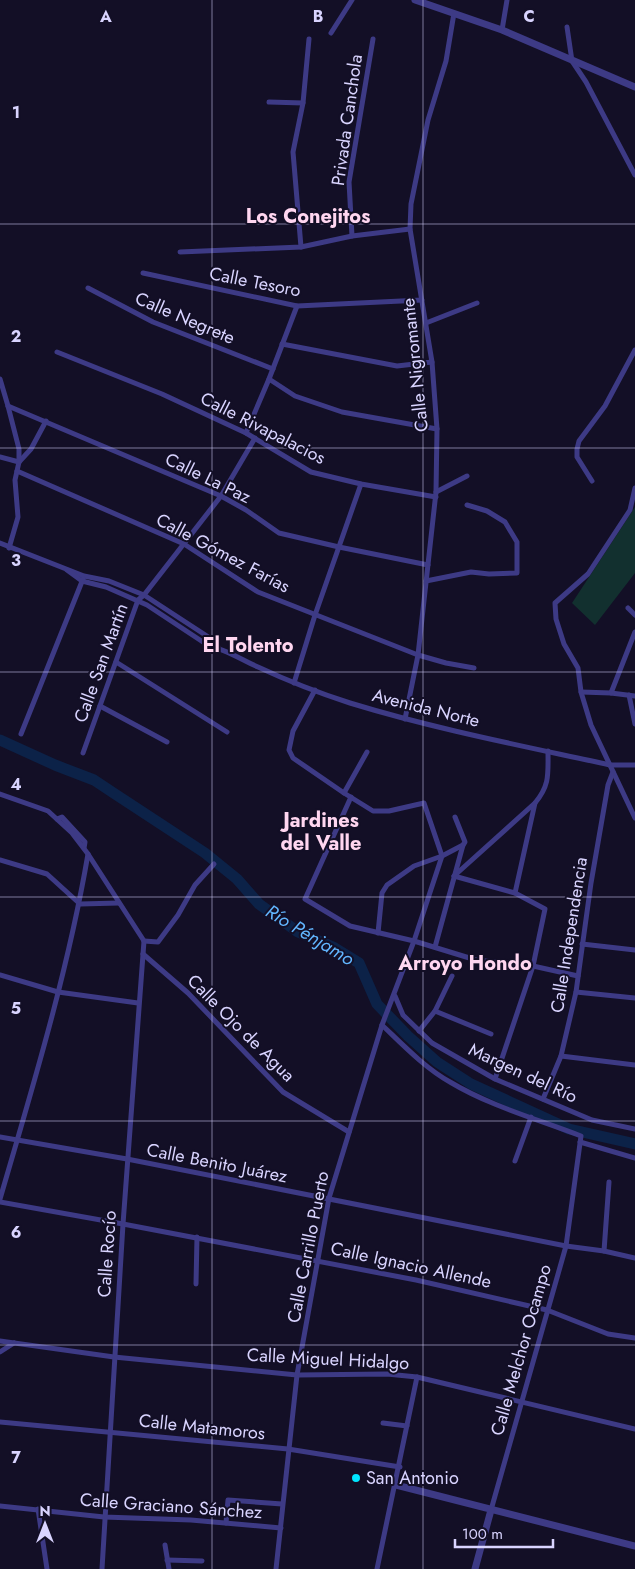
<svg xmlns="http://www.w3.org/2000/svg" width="635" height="1569" viewBox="0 0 635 1569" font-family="Jost,sans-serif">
  <rect width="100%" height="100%" fill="#130f26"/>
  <polygon fill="#12302f" points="635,507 635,573 595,625 572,603"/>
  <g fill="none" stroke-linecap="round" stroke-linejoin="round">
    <polyline stroke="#0c2248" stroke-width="11" points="0,740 55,765 94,780 112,792 205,853 237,879 259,904 298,932 333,947 359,963 377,1004 408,1036 437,1062 471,1084 569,1129 635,1144"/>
    <g stroke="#3d3a85" stroke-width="5">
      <polyline points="567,27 572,61 586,82 635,175"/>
      <polyline points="502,30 507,0"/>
      <polyline points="331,33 352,0"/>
      <polyline points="269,102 303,103"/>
      <polyline points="352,236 349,182 373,39"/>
      <polyline points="301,247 293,152 303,103 309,39"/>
      <polyline points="180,252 301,247 352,236 410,229"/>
      <polyline points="143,273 297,306 422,300"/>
      <polyline points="88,288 153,322 273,369"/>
      <polyline points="426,323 477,303"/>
      <polyline points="282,344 397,366 432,362"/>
      <polyline points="57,352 162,394 246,433 311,472 361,484 436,497"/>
      <polyline points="0,379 8,406 19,449 19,462 15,480 18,517 9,548"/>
      <polyline points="269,379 295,396 342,412 437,429"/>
      <polyline points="8,406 221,496 246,510 279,533 339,547 428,565"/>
      <polyline points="246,433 269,379 297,306"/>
      <polyline points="0,457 19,462"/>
      <polyline points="19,462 31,449 46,421"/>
      <polyline points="17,471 184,544 258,592 418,655 446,663 474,668"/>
      <polyline points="592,481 577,457 577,449 579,441 605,406 635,350"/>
      <polyline points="635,488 630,510 588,574 555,603 556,619 564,644 578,668 581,692 591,725 635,818"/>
      <polyline points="436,492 467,476"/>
      <polyline points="0,543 84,576 109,581 144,595 213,640 218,647"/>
      <path d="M67 570 82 581 106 587 147 605 209 646C225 649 242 660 258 667 288 681 319 693 350 703 435 729 523 746 610 765H635"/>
      <polyline points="426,581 471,572 489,574 517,573 517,542 505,522 487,511 467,505"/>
      <polyline points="628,608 635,615"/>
      <polyline points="116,662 227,732"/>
      <polyline points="294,683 315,615 361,484"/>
      <polyline points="581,692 611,693 635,696"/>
      <polyline points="611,693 635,632"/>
      <polyline points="629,695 635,724"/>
      <polyline points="100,706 167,742"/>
      <polyline points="405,719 418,655 436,492 437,429 432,362 410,229 411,204 428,120 446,61 454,13"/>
      <polyline points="21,734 83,579"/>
      <polyline points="83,753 138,600 144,595 221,496 255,438"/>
      <polyline points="344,793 367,752"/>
      <polyline points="0,794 48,811 72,833 88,854 144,941"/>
      <polyline points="351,797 305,899 350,926 414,941 476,960 533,966 578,976"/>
      <polyline points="57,819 62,817 85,842 84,848"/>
      <polyline points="0,860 47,874 80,904 119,903"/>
      <polyline points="454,876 515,893 545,909 533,966 495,1079"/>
      <path d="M454 876 535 803C550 785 548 774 548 751"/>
      <polyline points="515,893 535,803"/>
      <polyline points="378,933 382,893 387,885 414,866 442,856 463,845 465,842 455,817"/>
      <polyline points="144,941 158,942 178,915 195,885 214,864"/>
      <polyline points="582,944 635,950"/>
      <polyline points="435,947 463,845"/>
      <polyline points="143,954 188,993 283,1092 349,1132"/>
      <polyline points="0,975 58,992 138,1003"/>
      <polyline points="576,992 635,998"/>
      <polyline points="395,996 403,1015 432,1043 495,1079 592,1120 635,1129"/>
      <polyline points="435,1011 491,1034"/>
      <path d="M382 1025C403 1045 425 1068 450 1082 490 1106 537 1119 581 1136L566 1246 491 1510"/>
      <polyline points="419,1031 435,1011 452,976"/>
      <polyline points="561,1056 635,1065"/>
      <polyline points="543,1099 561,1056 576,992 591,883 608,785 613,772"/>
      <polyline points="0,1137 127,1159 566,1246 604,1251 635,1258"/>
      <polyline points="580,1142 635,1158"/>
      <polyline points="515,1161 531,1117"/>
      <path d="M0 1199C33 1086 68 971 88 854"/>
      <polyline points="0,1202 123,1224 416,1280 547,1310 608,1334 635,1338"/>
      <polyline points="604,1251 609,1182"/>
      <polyline points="196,1284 197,1237"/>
      <polyline points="0,1341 114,1357 297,1375 387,1374 417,1377 635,1429"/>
      <polyline points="0,1352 14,1343"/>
      <polyline points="0,1422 288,1449 400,1467"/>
      <polyline points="383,1423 407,1426"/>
      <polyline points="0,1506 104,1517 191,1520 281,1528"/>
      <polyline points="38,1509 47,1569"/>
      <polyline points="226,1523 228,1500 282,1504"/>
      <polyline points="165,1545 169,1569"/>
      <polyline points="167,1560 202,1561"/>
      <polyline points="102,1569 123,1224 144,941"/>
      <polyline points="276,1569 297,1375 329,1198 382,1025 414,941 442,856 424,803 389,811 373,811 344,793 293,758 289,750 293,731 315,690"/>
      <polyline points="377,1569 417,1377"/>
    </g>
    <g stroke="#3d3a85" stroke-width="7">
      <polyline points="415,0 502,30 635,87"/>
      <polyline points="396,1485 635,1546"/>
      <polyline points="475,1569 491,1510"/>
    </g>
  </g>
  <path fill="none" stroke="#d9d4ff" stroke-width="1" stroke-opacity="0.55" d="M212 0V1569M423 0V1569M0 224H635M0 448H635M0 672H635M0 897H635M0 1121H635M0 1345H635"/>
  <circle fill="#00e5ff" stroke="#130f26" stroke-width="2" cx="356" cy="1478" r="5"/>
  <g text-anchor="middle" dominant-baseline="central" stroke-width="4" stroke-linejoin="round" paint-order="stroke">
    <g font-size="18" fill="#d9d4ff" stroke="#130f26">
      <text transform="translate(347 120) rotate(-82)">Privada Canchola</text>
      <text transform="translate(255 282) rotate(11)">Calle Tesoro</text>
      <text transform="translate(185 318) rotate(23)">Calle Negrete</text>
      <text transform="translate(415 365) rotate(-96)">Calle Nigromante</text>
      <text transform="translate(263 428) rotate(27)">Calle Rivapalacios</text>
      <text transform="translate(208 478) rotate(26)">Calle La Paz</text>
      <text transform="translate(223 553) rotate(28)">Calle Gómez Farías</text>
      <text transform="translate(101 663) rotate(-70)">Calle San Martín</text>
      <text transform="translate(426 708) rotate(14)">Avenida Norte</text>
      <text transform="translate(569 935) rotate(-81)">Calle Independencia</text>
      <text transform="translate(241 1028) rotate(45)">Calle Ojo de Agua</text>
      <text transform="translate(523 1073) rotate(25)">Margen del Río</text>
      <text transform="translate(217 1163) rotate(11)">Calle Benito Juárez</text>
      <text transform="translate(308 1247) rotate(-79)">Calle Carrillo Puerto</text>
      <text transform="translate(107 1254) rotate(-86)">Calle Rocío</text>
      <text transform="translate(411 1265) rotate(12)">Calle Ignacio Allende</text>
      <text transform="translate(521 1350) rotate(-74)">Calle Melchor Ocampo</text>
      <text transform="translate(328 1359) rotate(3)">Calle Miguel Hidalgo</text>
      <text transform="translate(202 1427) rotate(6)">Calle Matamoros</text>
      <text transform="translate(171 1506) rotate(4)">Calle Graciano Sánchez</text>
    </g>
    <g font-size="18" fill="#d9d4ff" stroke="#130f26" text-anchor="start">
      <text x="366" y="1478">San Antonio</text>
    </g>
    <g font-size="19" font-style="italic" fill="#62b6ff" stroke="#130f26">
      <text transform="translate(310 935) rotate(31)">Río Pénjamo</text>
    </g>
    <g font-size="20" font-weight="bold" fill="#ffd6f0" stroke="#130f26">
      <text x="308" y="216">Los Conejitos</text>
      <text x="248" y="645">El Tolento</text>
      <text x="321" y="820">Jardines<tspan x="321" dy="23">del Valle</tspan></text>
      <text x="465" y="963">Arroyo Hondo</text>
    </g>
  </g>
  <g font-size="16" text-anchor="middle" font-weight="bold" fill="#d9d4ff" stroke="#130f26" stroke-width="4" stroke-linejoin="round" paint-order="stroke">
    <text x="106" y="22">A</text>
    <text x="318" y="22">B</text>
    <text x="529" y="22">C</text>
    <text x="16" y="118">1</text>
    <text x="16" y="342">2</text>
    <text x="16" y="566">3</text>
    <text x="16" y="790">4</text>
    <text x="16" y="1014">5</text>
    <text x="16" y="1238">6</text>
    <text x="16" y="1463">7</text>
  </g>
  <g transform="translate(45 1524)" stroke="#130f26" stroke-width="4" paint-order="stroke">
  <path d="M0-4L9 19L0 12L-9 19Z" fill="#d9d4ff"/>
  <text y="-8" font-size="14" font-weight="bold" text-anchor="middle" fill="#d9d4ff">N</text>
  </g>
  <path d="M455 1539v8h98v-8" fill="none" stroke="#d9d4ff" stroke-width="2.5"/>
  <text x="462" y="1539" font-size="15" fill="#d9d4ff" stroke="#130f26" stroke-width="4" paint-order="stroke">100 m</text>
</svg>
